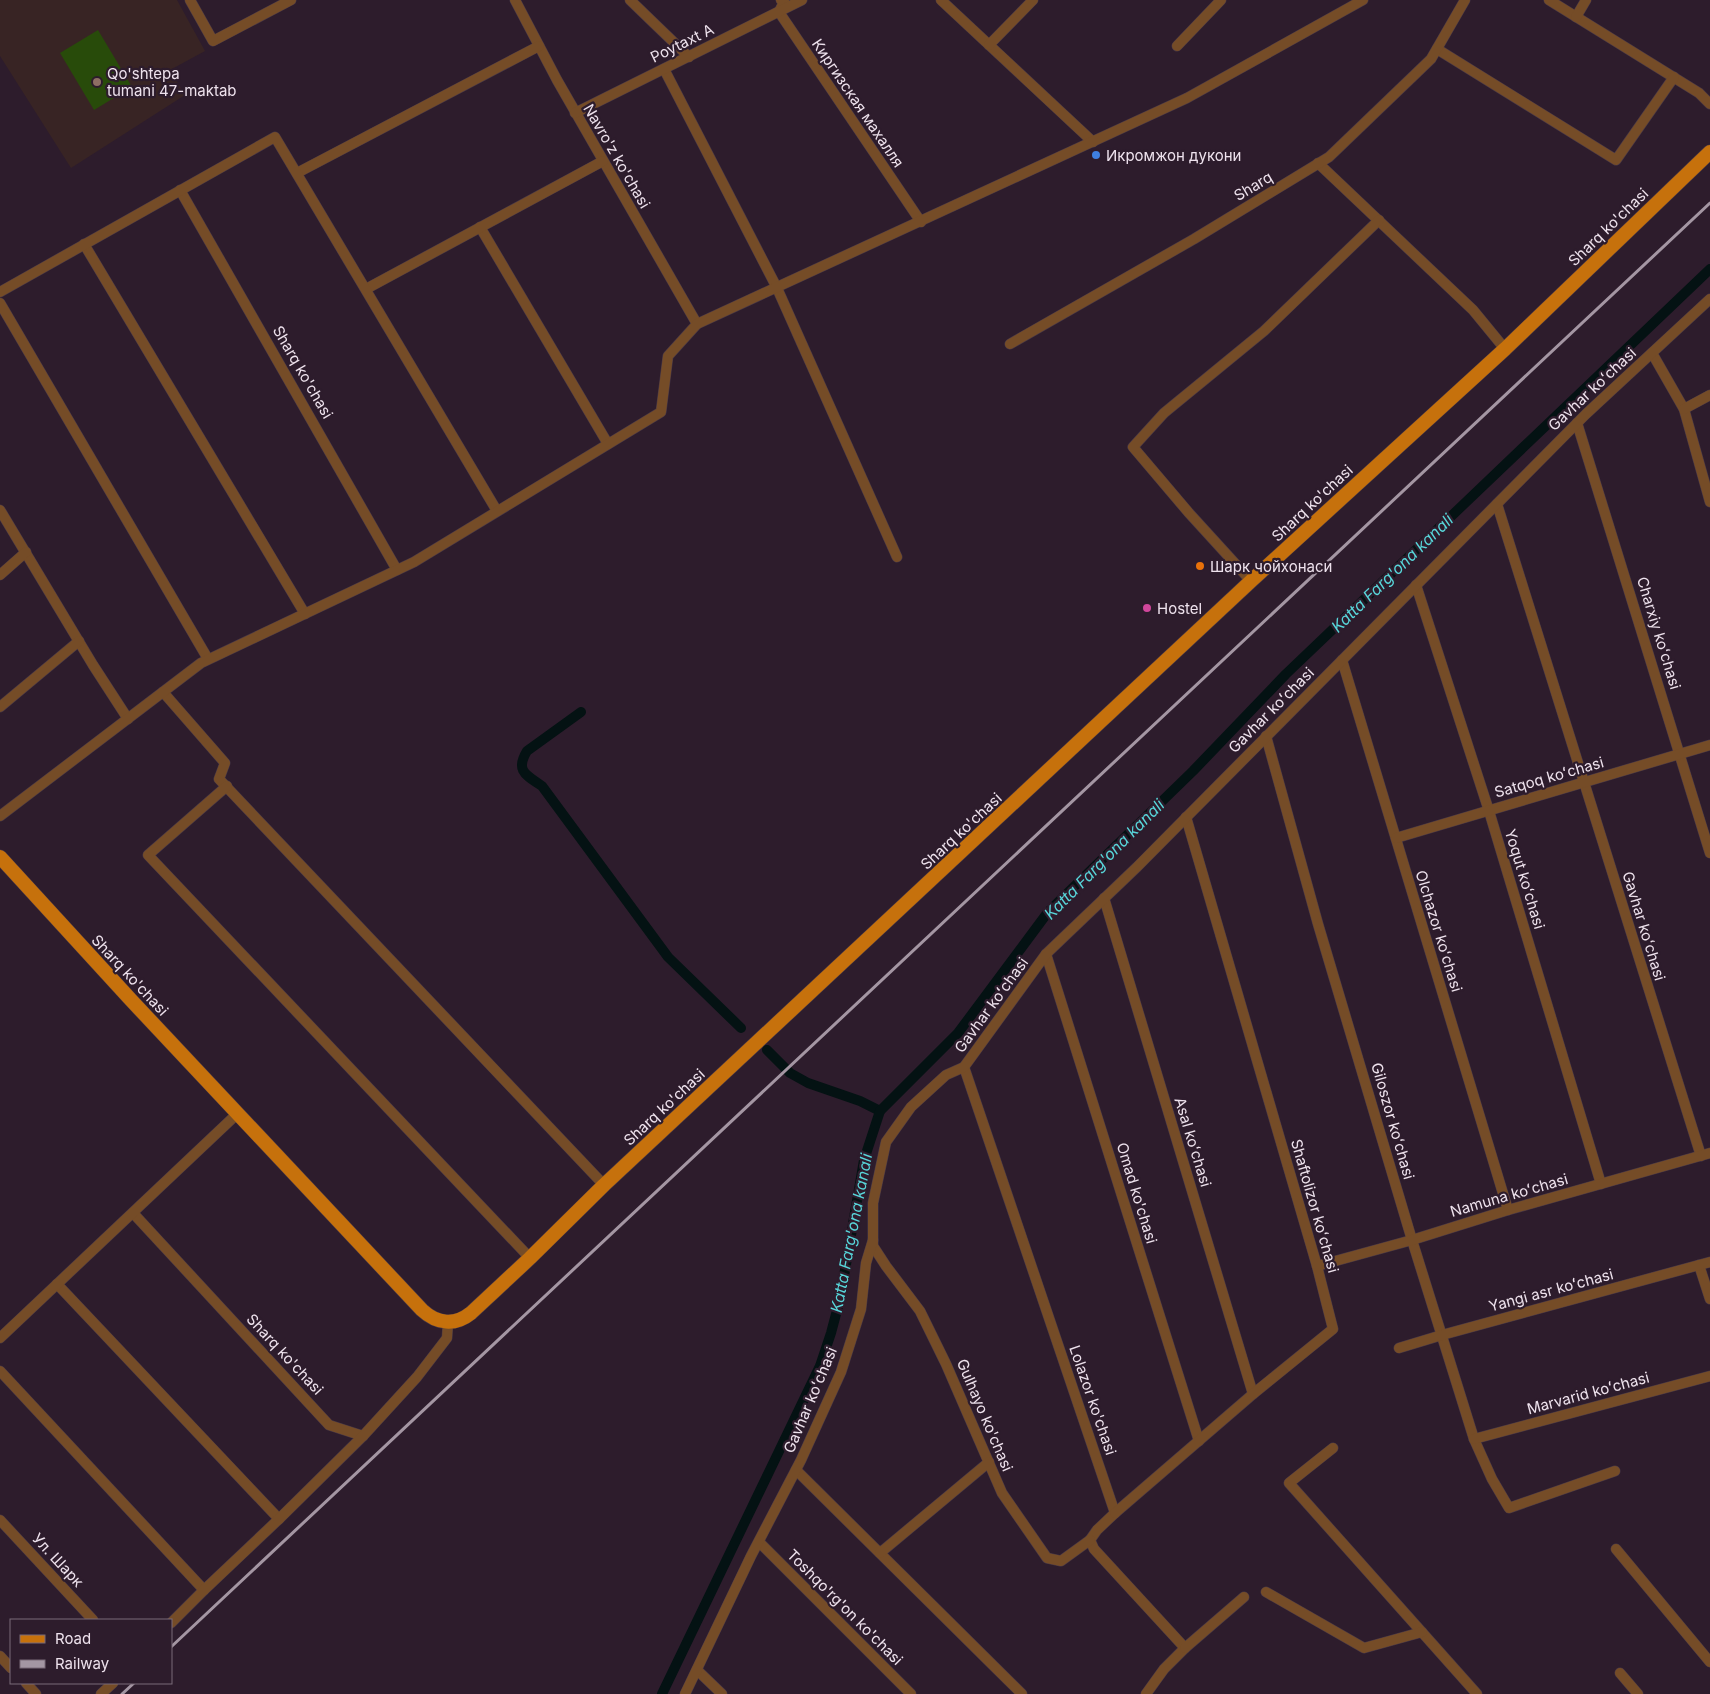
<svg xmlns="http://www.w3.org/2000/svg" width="1710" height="1694" viewBox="0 0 1710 1694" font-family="Inter,sans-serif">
  <rect width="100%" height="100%" fill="#2d1c2c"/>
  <polygon fill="#382424" points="0,0 177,0 205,51 170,70 185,95 71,168 0,56"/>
  <polygon fill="#284b0a" points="98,30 132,87 94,110 60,53"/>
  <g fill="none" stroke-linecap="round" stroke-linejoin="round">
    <g stroke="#041213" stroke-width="10">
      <path d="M581 712 527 751C515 771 526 775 542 786L668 957 741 1028"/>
      <polyline points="767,1050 790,1073 808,1083 860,1101 880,1111"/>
      <polyline points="662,1694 820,1366 831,1333 840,1299 864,1160 880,1111 958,1033 1048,912 1193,771 1286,674 1710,269"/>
    </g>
    <g stroke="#483847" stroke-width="11">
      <g id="minor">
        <polyline points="190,0 213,41 291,0"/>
        <polyline points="515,0 557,80 697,324"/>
        <polyline points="630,0 689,57"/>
        <polyline points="781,0 784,2 779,12 921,222"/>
        <polyline points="941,0 1093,142"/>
        <polyline points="1549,0 1699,93 1710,104"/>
        <polyline points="1576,17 1586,0"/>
        <polyline points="989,45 1033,0"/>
        <polyline points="1177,46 1221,0"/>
        <polyline points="1437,49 1616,160 1674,77"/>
        <polyline points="664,69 777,288 897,557"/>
        <polyline points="575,113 802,0"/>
        <polyline points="1318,163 1473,310 1505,349"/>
        <polyline points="297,173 539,46"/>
        <polyline points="180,190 397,570"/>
        <polyline points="480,227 608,444"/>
        <polyline points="84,244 305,614"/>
        <polyline points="366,289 603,161"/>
        <polyline points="0,292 275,137 497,511"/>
        <polyline points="0,303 208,659"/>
        <polyline points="1010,344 1194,239 1329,157 1431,59 1465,0"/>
        <polyline points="1652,353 1684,409 1710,502"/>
        <polyline points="1684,409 1710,395"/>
        <polyline points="1577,423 1710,853"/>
        <polyline points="1497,504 1701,1156"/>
        <polyline points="0,510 93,665 128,719"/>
        <polyline points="0,575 26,552"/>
        <polyline points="1251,581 1189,513 1133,447 1164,413 1264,331 1379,220"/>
        <polyline points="1416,585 1489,811 1601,1184"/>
        <polyline points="1342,660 1508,1210"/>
        <polyline points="163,692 225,763 219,779 604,1185"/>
        <polyline points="0,707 79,641"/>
        <polyline points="1266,736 1318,924 1412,1240 1474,1439 1492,1479 1509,1508 1615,1471"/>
        <polyline points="227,786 148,855 530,1258"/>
        <polyline points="0,816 201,663 414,562 661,412 668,356 697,324 1187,98 1363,0"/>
        <polyline points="1396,838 1710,745"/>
        <polyline points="1104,898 1253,1394"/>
        <polyline points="1046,954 1199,1441"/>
        <polyline points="964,1067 1115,1513 1097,1530 1090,1540 1094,1549 1185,1648 1164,1669 1146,1694"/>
        <polyline points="133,1213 329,1425 363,1436"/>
        <polyline points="873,1240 873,1246 886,1266 920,1311 946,1364 1002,1493 1047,1558 1061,1561 1090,1540"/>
        <polyline points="1699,1265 1710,1299"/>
        <polyline points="1317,1266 1412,1240 1508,1210 1710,1153"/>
        <polyline points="57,1284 279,1519"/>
        <polyline points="0,1338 238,1113"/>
        <polyline points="1399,1348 1442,1335 1710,1262"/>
        <polyline points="0,1371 204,1590"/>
        <polyline points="1474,1439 1710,1376"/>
        <polyline points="1333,1448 1289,1483 1477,1694"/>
        <polyline points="796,1470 1022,1694"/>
        <polyline points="1115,1513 1253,1394 1333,1329 1317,1266 1186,817"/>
        <polyline points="0,1520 93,1620"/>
        <polyline points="759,1542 911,1694"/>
        <polyline points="1616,1549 1710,1662"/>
        <polyline points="880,1553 989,1462"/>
        <polyline points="1266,1592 1364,1648 1422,1632"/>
        <polyline points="171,1623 204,1590 279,1519 363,1436 417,1377 447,1338 448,1322"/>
        <polyline points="1185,1648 1244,1597"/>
        <polyline points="0,1656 11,1668"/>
        <polyline points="697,1670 722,1694"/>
        <polyline points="1620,1673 1638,1694"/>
        <polyline points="26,1683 36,1694"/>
        <polyline points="101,1694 113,1683"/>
        <polyline points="685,1694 751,1556 801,1460 841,1372 861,1309 866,1263 873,1240 873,1203 886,1142 911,1107 946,1075 964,1067 1046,954 1137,867 1586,414 1710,299"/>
      </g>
    </g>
    <g stroke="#483847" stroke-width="15">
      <path id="major" d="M0 857 131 1000 422 1310C437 1324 455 1326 471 1313L530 1258 604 1185 1251 581 1505 349 1710 152"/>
    </g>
    <use href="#minor" stroke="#754c27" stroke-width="10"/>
    <use href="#major" stroke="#c6710c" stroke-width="14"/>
    <g stroke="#a496a3" stroke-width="3">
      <polyline points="171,1647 1710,203"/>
      <polyline points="122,1694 134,1683"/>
    </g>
  </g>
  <circle fill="#8d6e63" stroke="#2d1c2c" stroke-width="2" cx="97" cy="82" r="5"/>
  <circle fill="#3f7fe0" stroke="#2d1c2c" stroke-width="2" cx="1096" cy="155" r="5"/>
  <circle fill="#e8710a" stroke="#2d1c2c" stroke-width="2" cx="1200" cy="566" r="5"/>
  <circle fill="#d1479c" stroke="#2d1c2c" stroke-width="2" cx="1147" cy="608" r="5"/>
  <g text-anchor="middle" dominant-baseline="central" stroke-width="4.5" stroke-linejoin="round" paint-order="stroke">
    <g font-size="15" fill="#eee2ed" stroke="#2d1c2c">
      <text transform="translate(682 43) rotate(-26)">Poytaxt A</text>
      <text transform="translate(858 103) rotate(56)">Киргизская махалля</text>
      <text transform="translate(617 156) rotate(60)">Navro'z ko'chasi</text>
      <text transform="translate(1253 186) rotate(-31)">Sharq</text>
      <text transform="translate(1608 227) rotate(-44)">Sharq ko'chasi</text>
      <text transform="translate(303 372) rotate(60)">Sharq ko'chasi</text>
      <text transform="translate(1592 389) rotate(-43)">Gavhar koʻchasi</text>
      <text transform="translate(1312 503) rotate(-43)">Sharq ko'chasi</text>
      <text transform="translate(1659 633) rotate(73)">Charxiy koʻchasi</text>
      <text transform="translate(1271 710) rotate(-45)">Gavhar koʻchasi</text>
      <text transform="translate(1549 777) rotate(-16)">Satqoq koʻchasi</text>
      <text transform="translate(961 831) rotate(-43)">Sharq ko'chasi</text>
      <text transform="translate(1525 879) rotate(73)">Yoqut koʻchasi</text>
      <text transform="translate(1644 926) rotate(73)">Gavhar koʻchasi</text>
      <text transform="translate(1439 931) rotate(73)">Olchazor koʻchasi</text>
      <text transform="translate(130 975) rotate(47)">Sharq ko'chasi</text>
      <text transform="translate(991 1005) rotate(-54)">Gavhar koʻchasi</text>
      <text transform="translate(664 1107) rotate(-43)">Sharq ko'chasi</text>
      <text transform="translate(1393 1121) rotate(74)">Giloszor koʻchasi</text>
      <text transform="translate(1193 1142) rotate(73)">Asal koʻchasi</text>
      <text transform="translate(1137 1193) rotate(73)">Omad ko'chasi</text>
      <text transform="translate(1509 1195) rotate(-16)">Namuna koʻchasi</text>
      <text transform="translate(1315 1206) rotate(74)">Shaftolizor koʻchasi</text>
      <text transform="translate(1551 1290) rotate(-15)">Yangi asr koʻchasi</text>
      <text transform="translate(285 1354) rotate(47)">Sharq ko'chasi</text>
      <text transform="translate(1588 1393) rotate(-15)">Marvarid koʻchasi</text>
      <text transform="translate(810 1400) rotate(-67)">Gavhar koʻchasi</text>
      <text transform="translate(1093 1400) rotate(71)">Lolazor ko'chasi</text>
      <text transform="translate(985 1415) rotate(67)">Gulhayo ko'chasi</text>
      <text transform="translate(58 1560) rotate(47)">Ул. Шарк</text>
      <text transform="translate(845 1607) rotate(45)">Toshqo'rg'on ko'chasi</text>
    </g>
    <g font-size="15" fill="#eee2ed" stroke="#2d1c2c" text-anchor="start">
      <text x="107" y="73">Qo'shtepa<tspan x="107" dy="17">tumani 47-maktab</tspan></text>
      <text x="1106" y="155">Икромжон дукони</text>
      <text x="1210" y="566">Шарк чойхонаси</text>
      <text x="1157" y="608">Hostel</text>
    </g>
    <g font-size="16" font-style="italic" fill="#58d6da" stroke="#2d1c2c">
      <text transform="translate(1392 573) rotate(-44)">Katta Farg'ona kanali</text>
      <text transform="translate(1104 859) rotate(-45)">Katta Farg'ona kanali</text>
      <text transform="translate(851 1233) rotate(-79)">Katta Farg'ona kanali</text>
    </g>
  </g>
  <rect x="10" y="1619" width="162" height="65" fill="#2d1c2c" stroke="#7a6b79"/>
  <rect x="20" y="1635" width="25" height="8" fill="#c6710c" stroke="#7a6b79"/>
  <text x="55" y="1644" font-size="15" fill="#eee2ed">Road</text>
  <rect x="20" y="1660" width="25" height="8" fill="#a496a3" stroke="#7a6b79"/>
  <text x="55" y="1669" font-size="15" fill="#eee2ed">Railway</text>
</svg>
